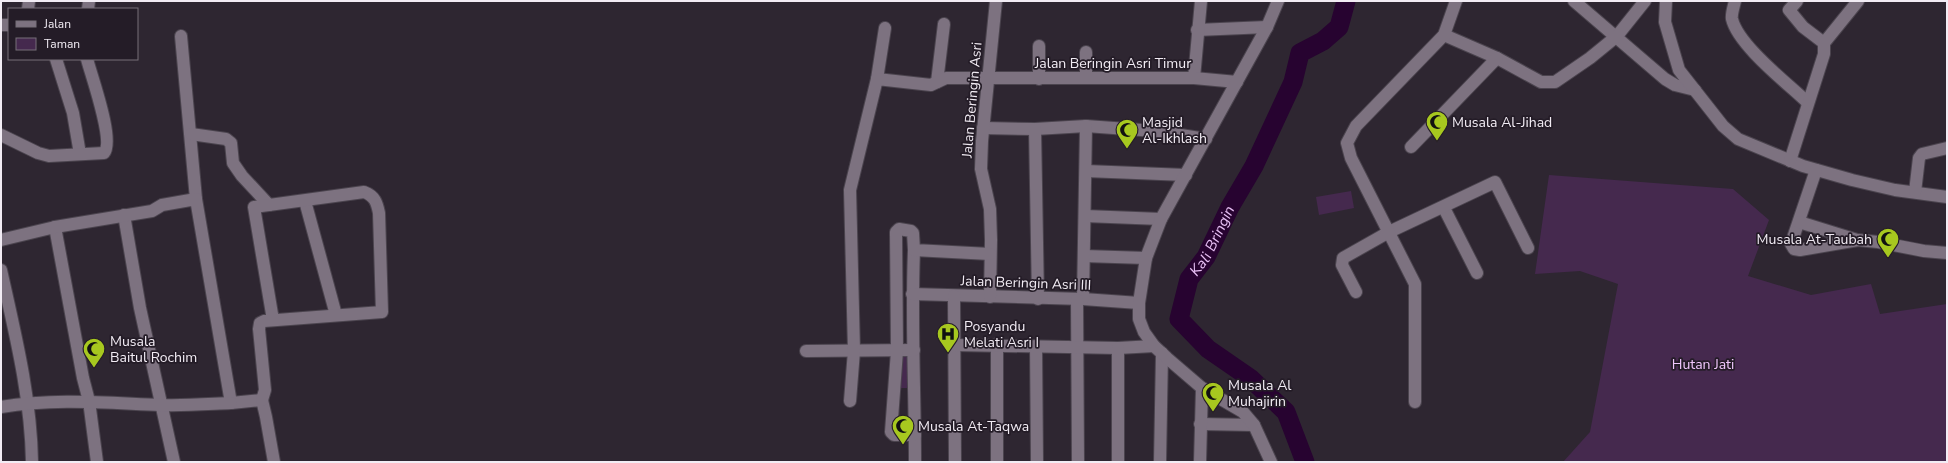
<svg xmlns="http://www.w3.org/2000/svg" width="1948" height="463" viewBox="0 0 1948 463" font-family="'Nunito Sans',sans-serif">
  <rect width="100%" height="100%" fill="#2e2631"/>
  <g fill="#45294e">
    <polygon points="1549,175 1733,189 1769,220 1748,276 1811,295 1871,284 1880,314 1947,304 1947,462 1563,462 1590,432 1618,284 1580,271 1535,274"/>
    <polygon points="1351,191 1354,208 1319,215 1316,197"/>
    <polygon points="899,356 912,356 913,388 899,388"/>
  </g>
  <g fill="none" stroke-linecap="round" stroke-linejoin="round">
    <path stroke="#270330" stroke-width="19" id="s1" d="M1305 462 1286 412 1250 378 1208 349 1179 319 1189 279 1206 257 1230 207 1254 166 1293 82 1300 53 1323 41 1339 27 1346 1"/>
    <g stroke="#4b444e" stroke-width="14">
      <g id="minor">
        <polyline points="1574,1 1665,79 1675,85 1695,90"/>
        <polyline points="1666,1 1665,22 1679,70 1723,126 1738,139 1803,166 1852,180 1895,190 1947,197"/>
        <path d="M1735 1C1734 6 1731 14 1732 19 1738 45 1787 83 1807 102"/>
        <polyline points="1797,1 1789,10 1803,27 1824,43"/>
        <polyline points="28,9 29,1"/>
        <polyline points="88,9 89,1"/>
        <polyline points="1,25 9,25"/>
        <polyline points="1197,30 1267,27"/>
        <polyline points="1444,35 1497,58 1541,82 1555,82 1590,58 1617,36 1645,1"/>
        <polyline points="181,36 196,199"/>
        <polyline points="56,59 73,113 80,154"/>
        <polyline points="1086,78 1086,52"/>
        <polyline points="1194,78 1201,1"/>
        <polyline points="877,79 885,28"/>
        <polyline points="1039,79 1039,46"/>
        <polyline points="937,82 944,24"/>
        <polyline points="983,128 1035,129 1086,126 1155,131 1206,139"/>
        <polyline points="1035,129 1038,299"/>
        <polyline points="191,134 226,139 231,143 233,163 242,176 269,205"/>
        <path d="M1 135 38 153 49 156 104 153C115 141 91 75 87 59"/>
        <polyline points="1411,147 1497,58"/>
        <polyline points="1790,161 1824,54 1824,43 1858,1"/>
        <polyline points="1816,170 1791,244 1794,249 1800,250 1858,240 1878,242 1924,251 1947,253"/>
        <polyline points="1086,171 1186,175"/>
        <polyline points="1915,192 1919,158 1922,154 1947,148"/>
        <polyline points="305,201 336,315"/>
        <polyline points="1444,208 1477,273"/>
        <polyline points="124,215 140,308 174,462"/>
        <polyline points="1085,216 1161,219"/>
        <polyline points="1799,222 1857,240"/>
        <polyline points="55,227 83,378 89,401 97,462"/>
        <polyline points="1,240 55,227 152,211 162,205 196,199 231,403 262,400 266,417 274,462"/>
        <path d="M914 250C911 321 915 391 915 462"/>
        <polyline points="1084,256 1146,258"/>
        <path d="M1 270C15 333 31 397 32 462"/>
        <polyline points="1356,292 1342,265 1343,258 1389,232 1495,182 1528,248"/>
        <polyline points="912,294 1083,299 1139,303"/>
        <polyline points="954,296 955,462"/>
        <polyline points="990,297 991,240 990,209 981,169 982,141 996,1"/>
        <polyline points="1083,299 1086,126"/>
        <polyline points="1077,300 1078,462"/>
        <polyline points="997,344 997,462"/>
        <polyline points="955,345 1118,348 1154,346"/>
        <polyline points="1036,346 1037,462"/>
        <polyline points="1118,348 1118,462"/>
        <polyline points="806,351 914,350"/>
        <path d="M262 400 265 390 259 329 260 323 264 321 382 312 379 213C377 203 375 196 364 192L254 207 273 320"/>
        <polyline points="850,401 854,351 850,190 877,79 931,85 946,78 1194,78 1237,82"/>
        <polyline points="1415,402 1415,284 1351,158 1347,143 1356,126 1444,35 1456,1"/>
        <path d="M1 407C55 398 107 403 160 405 184 406 208 404 231 403"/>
        <polyline points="1200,424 1254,425"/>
        <polyline points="915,435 894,435 891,432 897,351 896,232 899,229 911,231 913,233 914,250 990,254"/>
        <polyline points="1160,462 1162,353"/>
        <polyline points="1200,462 1202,388"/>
        <polyline points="1271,462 1254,425 1243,412 1202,388 1167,358 1154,346 1144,332 1139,319 1139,303 1146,258 1161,219 1267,27 1278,1"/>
      </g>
    </g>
    <use href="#minor" stroke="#7d7280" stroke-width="12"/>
  </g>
  <defs>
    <g id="mosque-pin" transform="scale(1.15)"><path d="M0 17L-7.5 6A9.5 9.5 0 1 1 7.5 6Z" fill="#a7c81f" stroke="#241c27"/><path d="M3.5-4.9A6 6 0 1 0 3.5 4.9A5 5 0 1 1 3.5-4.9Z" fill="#111"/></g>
    <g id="hospital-pin" transform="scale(1.15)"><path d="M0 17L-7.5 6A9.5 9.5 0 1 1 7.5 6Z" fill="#a7c81f" stroke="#241c27"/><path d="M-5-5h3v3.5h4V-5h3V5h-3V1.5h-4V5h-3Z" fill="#111"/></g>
  </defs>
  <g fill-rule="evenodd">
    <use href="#mosque-pin" x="1437" y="122"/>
    <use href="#mosque-pin" x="1127" y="130"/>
    <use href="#mosque-pin" x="1888" y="239"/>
    <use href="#hospital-pin" x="948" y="334"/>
    <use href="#mosque-pin" x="94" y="349"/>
    <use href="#mosque-pin" x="1213" y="393"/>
    <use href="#mosque-pin" x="903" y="426"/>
  </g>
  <g text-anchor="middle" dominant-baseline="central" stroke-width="3.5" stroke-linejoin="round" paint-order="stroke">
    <g font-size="14" fill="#f2ecf4" stroke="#241c27">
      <text x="1113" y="63">Jalan Beringin Asri Timur</text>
      <text transform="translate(972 100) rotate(-85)">Jalan Beringin Asri</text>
      <text transform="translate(1026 283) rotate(2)">Jalan Beringin Asri III</text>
    </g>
    <g font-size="14" fill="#f2ecf4" stroke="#241c27" text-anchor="start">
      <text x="1142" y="122">Masjid<tspan x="1142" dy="16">Al-Ikhlash</tspan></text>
      <text x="1452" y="122">Musala Al-Jihad</text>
      <text x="1872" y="239" text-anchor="end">Musala At-Taubah</text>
      <text x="964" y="326">Posyandu<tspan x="964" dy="16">Melati Asri I</tspan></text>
      <text x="110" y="341">Musala<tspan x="110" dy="16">Baitul Rochim</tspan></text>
      <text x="1228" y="385">Musala Al<tspan x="1228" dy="16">Muhajirin</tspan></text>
      <text x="918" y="426">Musala At-Taqwa</text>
    </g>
    <g font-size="14" fill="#efc6fc" stroke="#241c27">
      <text x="1703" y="364">Hutan Jati</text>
    </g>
    <g font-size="15" font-style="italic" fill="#e8c0f5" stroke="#241c27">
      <text stroke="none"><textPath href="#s1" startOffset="282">Kali Bringin</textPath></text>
    </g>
  </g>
  <rect width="1948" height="463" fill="none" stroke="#f2ecf4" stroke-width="4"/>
  <rect x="8" y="8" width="130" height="52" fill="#241c27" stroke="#766f79"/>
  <rect x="16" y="21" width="20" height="6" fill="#7d7280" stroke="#766f79"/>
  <text x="44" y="28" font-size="12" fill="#f2ecf4">Jalan</text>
  <rect x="16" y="38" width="20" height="12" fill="#45294e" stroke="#766f79"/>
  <text x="44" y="48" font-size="12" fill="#f2ecf4">Taman</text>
</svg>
